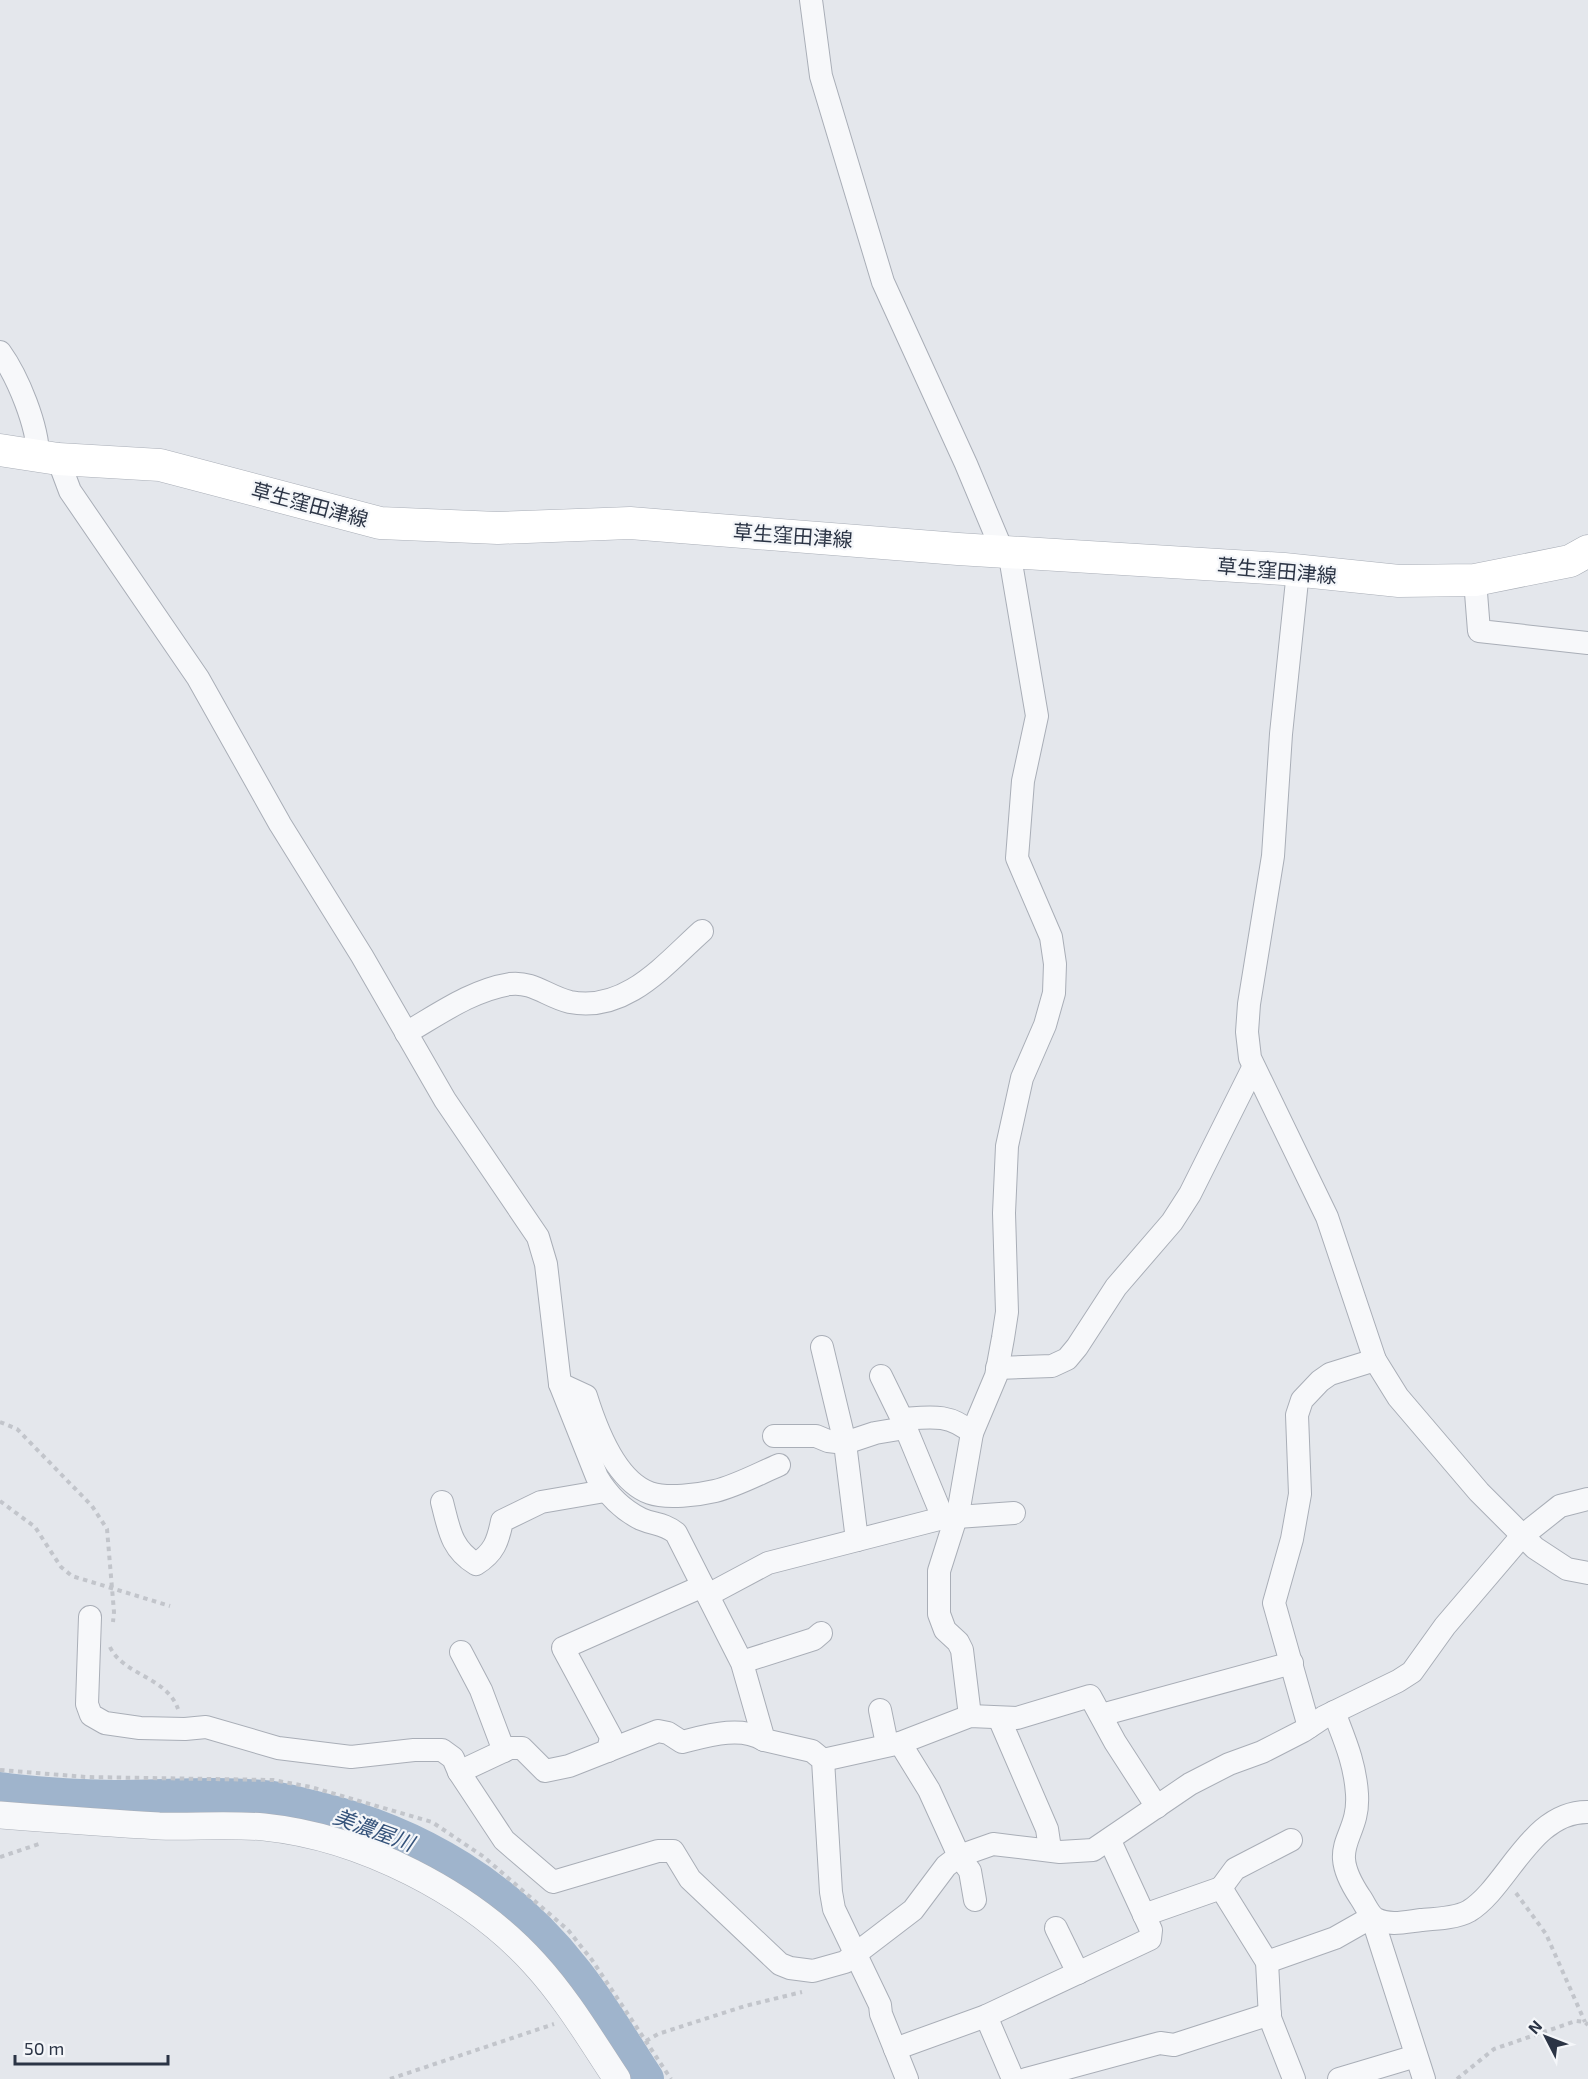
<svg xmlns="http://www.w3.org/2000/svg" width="1588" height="2079" viewBox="0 0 1588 2079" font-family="'Exo 2','Noto Sans JP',sans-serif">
  <rect width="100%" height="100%" fill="#e4e7ec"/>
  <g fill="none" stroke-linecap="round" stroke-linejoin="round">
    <path stroke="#9fb4cc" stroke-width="36" d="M0 1790C37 1795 76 1797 113 1798 166 1798 219 1793 272 1799 287 1801 302 1806 316 1809 419 1833 510 1889 575 1973 601 2006 623 2044 646 2079"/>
    <g stroke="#a9aeb7" stroke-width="24">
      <g id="minor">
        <polyline points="811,0 821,76 883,282 966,464 1002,550"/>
        <path d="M0 352C18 377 38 426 38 456"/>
        <path d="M58 459 70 491 198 678 280 824 362 956 445 1100 538 1237 546 1264 560 1384 597 1477C607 1494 623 1510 641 1519 655 1525 663 1523 676 1533L742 1663 764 1740 812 1751 823 1760 831 1892 834 1909 880 2005 881 2014 907 2079"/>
        <polyline points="1298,571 1281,734 1273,856 1249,1004 1247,1032 1250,1058 1327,1217 1375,1360 1398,1397 1479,1492 1535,1548 1567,1569 1588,1573"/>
        <polyline points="1475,580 1479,631 1588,643"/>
        <path d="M406 1033C439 1014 472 990 510 984 533 981 548 997 570 1002 626 1013 665 964 702 931"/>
        <polyline points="822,1347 845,1443 857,1540"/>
        <polyline points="997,1368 1052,1366 1067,1359 1077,1347 1116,1287 1172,1222 1190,1194 1253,1068"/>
        <polyline points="881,1376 902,1419 943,1518"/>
        <path d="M560 1384 586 1396C596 1428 616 1481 650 1493 667 1499 698 1495 715 1491 736 1486 758 1474 779 1465"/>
        <path d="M902 1419C930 1417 949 1413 972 1433"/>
        <polyline points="774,1436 816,1436 828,1441 845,1443 875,1433 905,1428"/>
        <path d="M442 1502C449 1529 451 1549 476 1564 494 1553 498 1541 502 1521L541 1502 605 1491"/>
        <polyline points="708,1595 768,1563 943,1518 1014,1513"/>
        <polyline points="90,1617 87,1704 91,1715 105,1723 140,1728 185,1729 206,1727 278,1748 351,1757 414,1750 442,1750 453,1758 459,1772 504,1840 553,1882 658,1851 673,1851 690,1879 780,1964 790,1968 813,1971 845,1962 913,1910 946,1866 959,1856 993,1844 1060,1852 1093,1850 1190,1784 1229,1764 1262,1752 1303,1731 1324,1717 1398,1681 1412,1672 1445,1626 1521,1537 1560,1506 1588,1499"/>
        <polyline points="461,1652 481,1690 504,1751"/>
        <polyline points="742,1662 814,1639 821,1633"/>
        <polyline points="880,1710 887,1744"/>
        <path d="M1334 1712C1345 1741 1355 1763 1357 1794 1360 1841 1324 1843 1360 1897 1365 1904 1369 1915 1376 1919 1390 1926 1405 1922 1421 1920 1435 1919 1457 1918 1469 1911 1508 1887 1531 1811 1588 1812"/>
        <polyline points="1101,1715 1292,1663"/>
        <polyline points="970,1716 962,1650 958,1642 945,1630 939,1614 939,1571 959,1508 972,1433 996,1376 1003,1338 1007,1312 1004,1213 1007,1146 1022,1078 1045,1025 1054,993 1055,964 1051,937 1017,858 1023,781 1037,716 1009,551"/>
        <polyline points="999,1718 1047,1829 1050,1849"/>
        <polyline points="1309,1727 1274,1603 1292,1539 1300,1494 1297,1415 1302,1400 1320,1381 1330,1374 1375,1360"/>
        <polyline points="900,1743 929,1790 959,1856 970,1871 975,1900"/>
        <polyline points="608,1751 611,1737 563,1648 703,1586"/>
        <polyline points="823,1760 900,1743 970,1716 1017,1718 1090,1696 1115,1742 1157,1807"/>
        <path d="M459 1772 510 1748H522L545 1771 569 1766 658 1731 668 1733 682 1742C706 1736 741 1725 764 1740"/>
        <polyline points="1221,1888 1235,1869 1291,1840"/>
        <polyline points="1144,1915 1221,1888 1267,1962 1270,2018 1294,2079"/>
        <polyline points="1056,1928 1078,1973"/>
        <polyline points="1267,1962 1335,1938 1372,1917 1424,2079"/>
        <polyline points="986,2016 1013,2079"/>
        <polyline points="895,2049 986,2016 1150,1939 1151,1930 1110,1841"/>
        <polyline points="1026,2079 1160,2043 1174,2045 1270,2014"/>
        <polyline points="1339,2079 1416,2056"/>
      </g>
    </g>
    <g stroke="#a9aeb7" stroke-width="28">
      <path id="tertiary" d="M0 1815C53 1819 106 1823 159 1826 194 1827 229 1824 264 1827 361 1837 470 1892 535 1964 567 1999 591 2040 617 2079"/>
    </g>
    <g stroke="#a9aeb7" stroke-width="33">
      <polyline id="secondary" points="0,450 58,459 160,465 380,523 498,528 630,523 958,549 1284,569 1399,581 1475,580 1570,561 1588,551"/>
    </g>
    <g stroke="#c2c5cb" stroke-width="4" stroke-dasharray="4.5 4.5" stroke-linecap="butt">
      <polyline points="0,1422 17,1429 92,1506 107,1529 114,1612 113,1622"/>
      <polyline points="0,1501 35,1527 61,1567 72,1576 170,1606"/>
      <path d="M110 1647C123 1675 167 1677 178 1709"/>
      <polyline points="0,1770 86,1777 273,1780 311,1787 432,1822 484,1857 568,1930 592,1960 671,2079"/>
      <polyline points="0,1857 42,1843"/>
      <polyline points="1516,1893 1546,1934 1585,2022"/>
      <polyline points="646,2041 658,2034 745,2006 802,1992"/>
      <polyline points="390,2079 554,2024"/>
      <polyline points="1457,2079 1494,2049 1576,2021 1585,2022 1588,2025"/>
    </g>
    <use href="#minor" stroke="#f7f8fa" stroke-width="22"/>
    <use href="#tertiary" stroke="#f7f8fa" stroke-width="27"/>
    <use href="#secondary" stroke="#fff" stroke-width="32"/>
  </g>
  <g text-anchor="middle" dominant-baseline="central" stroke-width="4.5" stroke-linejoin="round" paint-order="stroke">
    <g font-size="20" fill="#2b3445" stroke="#f4f6f9">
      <text transform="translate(310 504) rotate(15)">草生窪田津線</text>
      <text transform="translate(793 535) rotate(4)">草生窪田津線</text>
      <text transform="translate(1277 570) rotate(5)">草生窪田津線</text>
    </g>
    <g font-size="21" font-style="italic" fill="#34527a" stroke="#f4f6f9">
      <text transform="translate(374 1829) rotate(20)">美濃屋川</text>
    </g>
  </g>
  <g transform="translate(1546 2037) rotate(312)" stroke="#f4f6f9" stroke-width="4.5" paint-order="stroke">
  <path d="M0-4.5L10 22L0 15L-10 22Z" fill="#2b3445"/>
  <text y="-9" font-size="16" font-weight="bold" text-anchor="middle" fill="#2b3445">N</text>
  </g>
  <path d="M15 2055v9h153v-9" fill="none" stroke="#2b3445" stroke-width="3"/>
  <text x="24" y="2055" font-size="18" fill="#2b3445" stroke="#f4f6f9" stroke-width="4.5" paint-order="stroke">50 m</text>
</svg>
